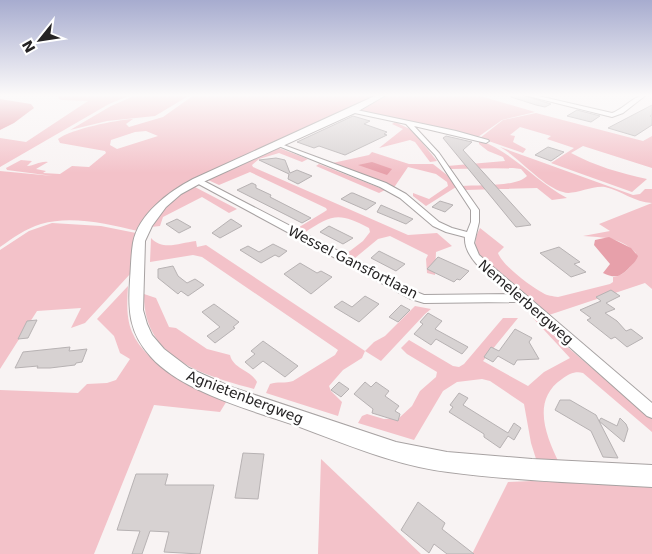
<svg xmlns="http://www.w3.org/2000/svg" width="652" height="554" viewBox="0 0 652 554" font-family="'DejaVu Sans',sans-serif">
  <rect width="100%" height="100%" fill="#f8f3f3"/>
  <g fill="#f3c2c9" fill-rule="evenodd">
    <polygon points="58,95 131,95 109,104 0,167 0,138 26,142 88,101 62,100 59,99"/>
    <polygon points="136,95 190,95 155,116 107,121 70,130 111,106"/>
    <path d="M194 95H381L197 179 138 231C108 224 71 215 41 224 25 229 13 238 0 247V171L53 176 7 170 6 168 21 160 32 161 27 166C35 166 39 161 48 162L36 169 46 171 43 173 60 174 72 166 89 167 106 153 105 151 60 143 58 139C71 129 116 120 133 119L126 124 129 127 163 117ZM146 131 158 136 117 149 110 145 111 140 135 132Z"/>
    <polygon points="386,95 477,95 535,112 502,120 478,137 360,111"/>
    <path d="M536 113 643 141 652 136V168L583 146 571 153C595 166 620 173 647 179L632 192 551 163 574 148 547 139 551 136 520 127 510 135 515 136 513 142 526 149 523 153 480 138 503 120Z"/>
    <polygon points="395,122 412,130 437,161 430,162 415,142 410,140 379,148 403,129 392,124"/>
    <path d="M479 140C514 153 534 180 567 198L552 200 537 188 465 190 462 186C477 185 517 187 527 176L521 169 513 168 449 169 447 166 505 161 503 157 488 151 479 144Z"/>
    <path d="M500 147 633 195 640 194 645 189H652V203C634 202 622 191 605 187 592 185 573 196 563 192 542 186 520 158 500 147Z"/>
    <path d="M279 148 308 159 302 162 279 153 259 159 252 165 253 167 408 235 437 233 452 246 436 252 435 275 427 273 426 259 428 255 390 236 378 239 355 258 346 254 363 241 370 232 369 228C339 212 332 214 304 233L296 229 324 212 327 210 326 208 250 172 219 185 208 180Z"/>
    <polygon points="372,152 409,164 433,164 447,175 456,187 426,206 413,196 413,193 429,199 448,186 447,182 436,174 408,167 393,189 328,164 369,155"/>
    <polygon points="319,164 385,190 379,193 316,166"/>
    <polygon points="193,186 237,209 229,213 202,197 163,217 160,226 151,227 172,200"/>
    <path d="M652 203V289L645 283 549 315 481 257C473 247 474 239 480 228L504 247 498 253C502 265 531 287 543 293 547 296 553 296 558 297L610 284 613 282V277C625 276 634 264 636 253 619 236 604 238 583 236L610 231 599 224Z"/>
    <polygon points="52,223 101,226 136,233 131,273 85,323 71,328 81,308 37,311 0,369 0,250 29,231"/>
    <path d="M151 238C163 251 179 243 196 241L197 247 206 245 365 351 374 342 385 336 415 306 431 309 425 314 381 361 365 351 362 358 343 370 329 386 331 391 342 402 338 416 266 393 270 384C277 381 285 384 293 381L335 355 338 350 202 257 193 255 150 262Z"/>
    <path d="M128 286C127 301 126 318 132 332 147 368 196 383 228 399L220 412 154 405 94 554H0V390L78 393 87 384 107 383 116 380 130 359 120 353 114 336 97 319Z"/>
    <path d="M144 294 156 298 169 327 176 328 207 349 230 355C233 369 251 370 257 382L254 389C202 375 143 358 144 294Z"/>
    <path d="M532 317 652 419V432L583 373C575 371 569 374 562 379 531 400 546 436 559 463L537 462 531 443 524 404 490 381 482 379 457 382 443 391 414 440 358 423 362 416 367 414 384 419 399 418 412 406 420 391 436 377 437 372 407 354 401 348 409 340 453 366 459 367 464 364 503 318H518L483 361 528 386 544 372 570 358Z"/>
    <polygon points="321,459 421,554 318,554"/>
    <polygon points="532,481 652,486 652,554 472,554 508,482"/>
  </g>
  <g fill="#e7a0aa">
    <polygon points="0,99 31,104 34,108 14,123 0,130"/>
    <polygon points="372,162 392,169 387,175 358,165"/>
    <path d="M609 237 631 248 638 256C636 262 632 264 628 269 619 278 614 278 603 273L610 264 594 245 595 240Z"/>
  </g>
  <g fill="#d7d2d2" stroke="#b7b2b3">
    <polygon points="511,95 522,95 551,104 545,107 536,105 511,97"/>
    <polygon points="652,105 652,115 650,116 652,117 652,125 635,136 608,128"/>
    <polygon points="577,110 600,116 591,122 567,116"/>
    <polygon points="353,116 370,121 364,124 387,132 384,134 387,135 345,155 319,146 314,148 297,142"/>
    <polygon points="446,136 472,142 463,150 531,225 516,227 443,138"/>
    <polygon points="548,147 564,152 551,161 535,155"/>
    <polygon points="276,158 285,160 290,173 297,170 312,176 298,184 288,179 289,174 259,160"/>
    <polygon points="252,183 256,185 256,188 271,195 270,197 311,218 302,223 237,190"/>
    <polygon points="351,193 353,193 376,203 366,210 341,199"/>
    <polygon points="440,201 453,205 445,212 432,207"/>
    <polygon points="381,205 413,219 406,224 377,212"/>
    <polygon points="177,219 191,227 179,233 166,224"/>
    <polygon points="231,219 242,226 220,238 212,233"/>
    <polygon points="329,226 353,238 343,244 320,232"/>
    <polygon points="273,244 287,251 279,257 275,255 261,263 240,250 248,246 259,252"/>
    <polygon points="559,247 580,262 574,264 586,272 571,277 540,253"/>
    <polygon points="379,251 405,264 396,271 371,258"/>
    <polygon points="438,257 469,271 460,280 457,279 454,282 427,269"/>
    <polygon points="300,263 317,273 321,271 332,277 311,294 284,274"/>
    <polygon points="173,266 178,276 187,283 195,279 204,285 188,296 181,291 178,294 158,278 158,269"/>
    <polygon points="611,290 620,296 606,303 615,309 605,313 617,321 626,331 631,329 643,338 627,347 615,337 611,339 587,320 591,318 580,310 601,301 596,297"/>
    <polygon points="365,296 379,304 359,322 334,307 342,301 352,307"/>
    <polygon points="214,304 239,322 233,327 235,328 215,343 207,336 220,327 202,312"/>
    <polygon points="401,305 410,310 398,322 389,317"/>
    <polygon points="428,313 442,321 435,329 468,347 462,354 436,339 431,345 414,334 423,324 420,322"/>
    <polygon points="37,320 28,338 18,339 27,321"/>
    <polygon points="515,329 532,338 529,342 539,359 517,360 514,365 498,356 493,362 484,357 491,347 499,351"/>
    <polygon points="263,341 298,366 285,377 263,361 253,369 245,362 255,354 251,351"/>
    <polygon points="70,347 69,351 87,349 82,362 76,363 75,365 50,368 37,368 38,366 15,368 23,352"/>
    <polygon points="339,382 349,389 341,397 331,390"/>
    <polygon points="365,382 371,387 376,382 389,391 385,396 399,406 395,411 400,414 398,421 372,413 373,409 354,394"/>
    <polygon points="459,393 468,398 463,405 508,433 514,423 521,428 514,440 508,436 500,448 484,437 484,434 449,412 453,407 450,405"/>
    <polygon points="560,400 570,400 596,415 599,421 601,418 617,426 620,418 626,424 628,429 624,442 599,421 618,458 603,457 591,431 555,410"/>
    <polygon points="243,453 264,454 258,499 235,498"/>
    <polygon points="136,474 168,474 165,485 214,485 200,554 164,552 169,532 150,531 142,554 132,554 140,531 117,530"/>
    <polygon points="418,502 445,523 442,529 474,554 447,554 434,544 429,553 401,530"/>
  </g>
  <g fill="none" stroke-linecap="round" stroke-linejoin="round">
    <g stroke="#a7a2a2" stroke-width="2">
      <g id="street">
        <path d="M524 95H534L612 113C624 109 634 95 646 95L623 113 612 117Z"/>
        <path d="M352 109 456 131 488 140 489 141 486 143 414 126 439 153 479 210V222L474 243 479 255 652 403V418L647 416 519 302 424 303 411 299 193 181 194 179H200L419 293 424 295 511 294C495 280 463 260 465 237L446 232 433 226 400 198 380 187 276 145 281 144 386 183 406 194 439 222 452 228 467 232 471 222V210L435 155 406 124 350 112V110Z"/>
      </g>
    </g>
    <g stroke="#a7a2a2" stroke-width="2">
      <path id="secondary" d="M377 95H386L355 113 201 183 181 194 166 207 152 226 145 241 143 310 147 324 152 335 164 349 189 368 231 387 396 442 447 452 532 459 652 465V487C584 483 516 481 448 472 396 466 346 444 297 426 254 411 182 392 151 357 129 333 128 311 130 280 131 268 131 255 133 243 138 214 170 191 193 179Z"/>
    </g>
    <use href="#street" fill="#fff" fill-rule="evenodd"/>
    <use href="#secondary" fill="#fff" fill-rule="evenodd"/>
  </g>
  <linearGradient id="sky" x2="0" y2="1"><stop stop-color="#a7accf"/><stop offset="0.55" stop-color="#fcfafa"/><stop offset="1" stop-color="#fcfafa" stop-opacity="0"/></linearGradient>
  <rect width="652" height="173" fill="url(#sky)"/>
  <g text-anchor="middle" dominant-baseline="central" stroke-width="5" stroke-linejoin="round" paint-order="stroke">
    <g font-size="14" fill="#252324" stroke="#fff">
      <text transform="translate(353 262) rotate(27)">Wessel Gansfortlaan</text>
      <text transform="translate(526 302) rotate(41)">Nemelerbergweg</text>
      <text transform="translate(245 397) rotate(21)">Agnietenbergweg</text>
    </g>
  </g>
  <g transform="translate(40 40) rotate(240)" stroke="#ffffff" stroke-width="4" paint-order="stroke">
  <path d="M0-4L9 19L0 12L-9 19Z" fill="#252324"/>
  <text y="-8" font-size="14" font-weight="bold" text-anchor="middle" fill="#252324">N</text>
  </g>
</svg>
